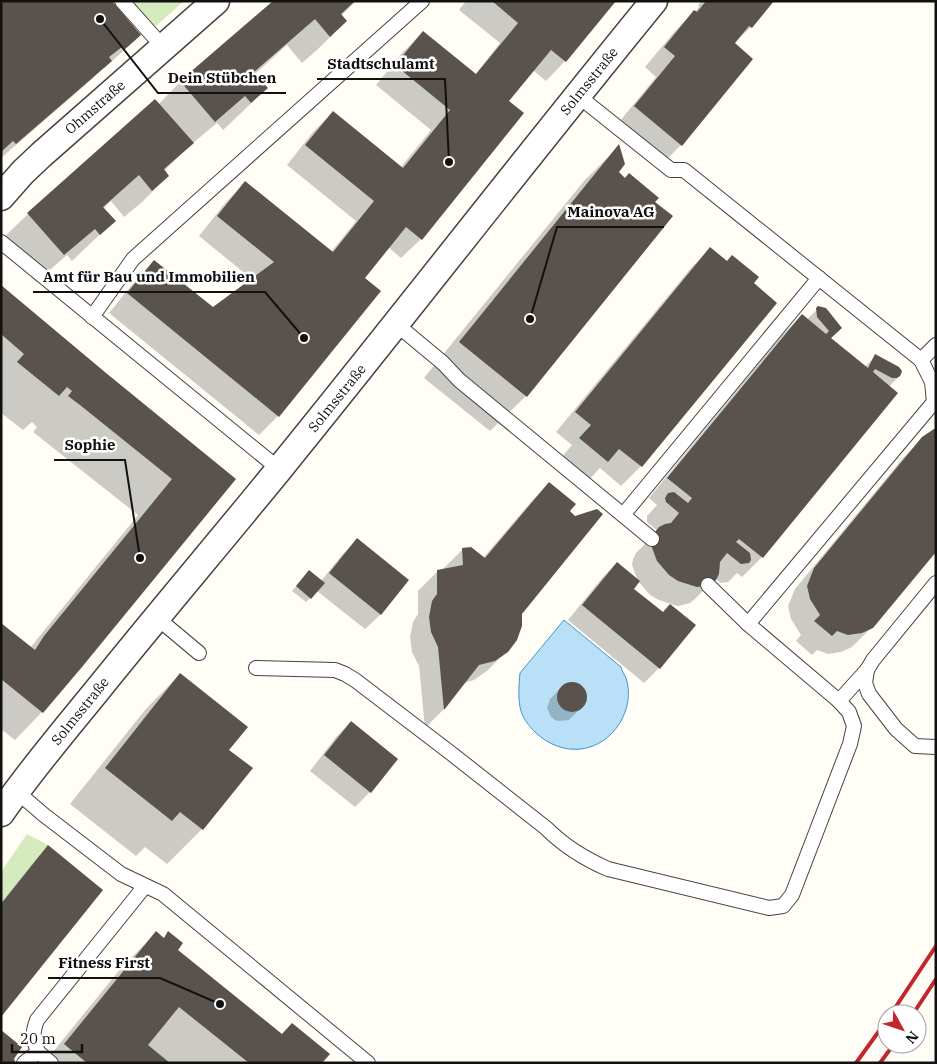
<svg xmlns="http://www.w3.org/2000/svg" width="937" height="1064" viewBox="0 0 937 1064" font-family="'IBM Plex Serif',serif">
  <rect width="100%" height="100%" fill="#fffdf5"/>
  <g fill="#d5ebbd">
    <polygon points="130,1 184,1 156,26"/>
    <polygon points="27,834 48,845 1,904 1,872"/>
  </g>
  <path fill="#b9e0f7" stroke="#3f96cf" d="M564 620 621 667C622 671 624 674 626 678 636 708 614 745 581 749 564 751 548 744 536 733 529 726 522 718 520 707 518 696 519 684 520 673Z"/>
  <g fill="#0003">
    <polygon points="1,1 140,35 120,54 104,68 103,67 91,80 1,158"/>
    <polygon points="275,1 356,1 341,16 346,21 318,49 302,63 287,45 255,74 267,88 239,115 223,130 217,123 187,148 164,171 168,176 141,203 124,217 111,201 103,209 114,221 72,261 67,255 36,282 1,242 1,240 28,214 155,101 158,105 180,82"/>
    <polygon points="466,1 614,1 565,61 546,81 533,70 507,101 421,239 401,258 388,247 363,278 278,416 259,435 109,313 135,281 154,262 212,309 253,280 199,236 226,202 245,183 331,252 356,221 287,165 313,132 333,112 401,167 431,130 376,85 403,52 423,32 475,75 500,43 459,10"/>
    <polygon points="701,1 772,1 751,27 733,44 752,59 681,145 661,165 615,127 656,77 645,67 675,31 694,12 695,12 699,7 698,6"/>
    <polygon points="619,146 617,172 671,216 526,396 490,431 424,378 584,181"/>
    <polygon points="710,249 776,303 641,466 621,486 600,468 588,481 561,458 572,445 556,432 691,268"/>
    <polygon points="1,286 106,374 234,479 81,666 42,712 15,740 1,729 1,624 30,648 138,515 33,432 37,427 32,422 23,430 1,413"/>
    <polygon points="819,308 841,328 830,338 865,367 875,356 899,376 889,387 897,393 762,557 742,577 737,573 728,582 721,583 715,578 695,599 690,603 683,605 677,606 659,600 650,595 638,581 632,589 659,668 644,683 568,620 602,578 617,563 638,581 632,565 633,559 636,553 658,531 647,522 647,516 657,505 649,498 782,335 802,315 807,319"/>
    <polygon points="923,438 872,627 852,647 841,652 828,654 817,650 812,655 796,641 801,635 791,619 788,606 795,589 903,458"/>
    <polygon points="549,483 568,512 520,614 507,651 487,671 474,680 464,683 443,710 425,728 419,666 412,652 410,637 413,622 418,614 418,591 437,572 443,569 463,549 483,558 530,503"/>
    <polygon points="357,540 407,580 380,615 365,629 317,591 306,602 292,591 305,576 321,581 342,555"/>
    <polygon points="180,674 227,750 202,829 167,864 145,847 136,856 70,804 145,710"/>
    <polygon points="569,683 573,683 581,686 586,693 586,697 583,706 569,720 559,721 555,720 551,717 547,708 550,699 561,688"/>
    <polygon points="351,722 397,759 370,792 355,807 310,771 336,737"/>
    <polygon points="48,847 1,1015 1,903 38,857"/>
    <polygon points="156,933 163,939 168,933 176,950 281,1035 292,1024 322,1063 44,1063 121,968"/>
  </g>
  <g fill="#5a524d">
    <polygon points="1,1 112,1 141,35 124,50 122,47 109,57 112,61 16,144 13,141 1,152"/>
    <polygon points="273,1 355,1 341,14 347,21 330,37 315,19 254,72 268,88 251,103 245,96 215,122 180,81"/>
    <polygon points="492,1 616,1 566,62 551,50 509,101 524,113 422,240 406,227 365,278 381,291 279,417 127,293 154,260 213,307 274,262 217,216 245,181 333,252 374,201 305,145 333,111 403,168 450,110 395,65 423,31 476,74 518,23"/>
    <polygon points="706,1 774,1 752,28 749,26 735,43 753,59 682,146 634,106 675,56 664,47 694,10 697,12"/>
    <polygon points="155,99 194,143 164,169 169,176 152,191 139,175 103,207 116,221 100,235 95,229 64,255 27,213"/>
    <polygon points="619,144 625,164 619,172 625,178 629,173 659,198 655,202 673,216 527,397 459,342"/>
    <polygon points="710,247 727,261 732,255 759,277 754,283 777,303 642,467 619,449 608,462 579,438 591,425 575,412"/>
    <polygon points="1,285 106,373 236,479 82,667 43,713 1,679 1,623 35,650 44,636 172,479 80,405 68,396 72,391 67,387 59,396 17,362 24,354 1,334"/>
    <polygon points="818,306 826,308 842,328 831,338 868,368 875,354 899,367 902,371 901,374 900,376 897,378 892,378 875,369 873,372 898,393 763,558 739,539 736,542 750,553 751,560 749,563 741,564 727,553 720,562 719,574 716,580 711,584 704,586 697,587 678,581 669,575 657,561 651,545 652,538 655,532 659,527 665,524 671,523 679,513 666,502 665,498 668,493 674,492 688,503 692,498 667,478 802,314 826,334 829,331 817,317 816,308"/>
    <polygon points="934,429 936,429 936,552 873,628 862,633 848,635 837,631 832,636 814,621 820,615 810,599 807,586 814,568 922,437"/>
    <polygon points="549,482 576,504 570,511 575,516 597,509 603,514 522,614 522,626 517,640 508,652 495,661 479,665 444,710 438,647 431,632 429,617 432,601 437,594 437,570 463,565 462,548 471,547 485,558"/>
    <polygon points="357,538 409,580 381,615 329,573"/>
    <polygon points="617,562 640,581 634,589 663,612 670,604 696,625 660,669 582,605"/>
    <polygon points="309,570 325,583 311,599 296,586"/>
    <polygon points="180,673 248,727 229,750 253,768 203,830 180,812 172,821 105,768"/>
    <circle cx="572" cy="697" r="15"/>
    <polygon points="351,721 398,759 371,793 324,755"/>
    <polygon points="48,845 103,890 1,1017 1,904"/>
    <polygon points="156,931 164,938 168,931 183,943 178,950 282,1034 292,1023 330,1054 322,1063 249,1063 179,1007 148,1045 170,1063 87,1063 64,1044"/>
    <polygon points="1,1030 22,1047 14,1059 15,1061 14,1063 1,1063"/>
  </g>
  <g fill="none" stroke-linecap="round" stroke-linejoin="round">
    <g stroke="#444" stroke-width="16">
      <g id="lane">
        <polyline points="122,1 163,47"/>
        <polyline points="577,95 671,170 684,170 921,360 936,345"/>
        <polyline points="1,242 279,469"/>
        <polyline points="92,317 133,259 422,1"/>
        <polyline points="396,324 443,363 459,380 652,539"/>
        <polyline points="921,360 932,382 934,402 936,403"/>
        <polyline points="623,515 819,278"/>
        <polyline points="936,583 873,660 867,670 865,683 869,694 896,729 915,746 936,747"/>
        <polyline points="156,617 199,653"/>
        <polyline points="748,624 934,402"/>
        <path d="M256 668 335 670 345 674 355 680 452 754 546 828C564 846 585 859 608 869L769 908 783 906 792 895 850 744 854 726 849 712 839 701 748 624 708 585"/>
        <polyline points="839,701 867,670"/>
        <polyline points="16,791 44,815 121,874 163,894 368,1063"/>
        <polyline points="38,1052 51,1063"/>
        <path d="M24 1063 38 1052C33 1039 32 1033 37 1020L145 886"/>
      </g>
    </g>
    <g stroke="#444" stroke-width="29">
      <g id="street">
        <polyline points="1,197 23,172 41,155 216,1"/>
        <path d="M1 813C30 771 63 732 95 693 156 617 219 543 281 467 406 313 528 155 654 1"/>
      </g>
    </g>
    <use href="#lane" stroke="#fff" stroke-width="14"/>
    <use href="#street" stroke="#fff" stroke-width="26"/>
    <g stroke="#c4262e" stroke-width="4">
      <polyline points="891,1014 936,946"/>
      <polyline points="913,1014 936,979"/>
      <polyline points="856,1063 887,1020"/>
      <polyline points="880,1063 894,1044"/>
    </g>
  </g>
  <g text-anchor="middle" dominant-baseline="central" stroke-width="5" stroke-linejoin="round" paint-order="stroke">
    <g font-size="14" fill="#111" stroke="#fff">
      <text transform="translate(589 81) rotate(-51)">Solmsstraße</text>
      <text transform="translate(95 107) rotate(-41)">Ohmstraße</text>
      <text transform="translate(337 398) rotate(-51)">Solmsstraße</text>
      <text transform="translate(80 711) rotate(-51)">Solmsstraße</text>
    </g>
  </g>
  <path fill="none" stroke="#111" stroke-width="2" d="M449 162L445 79H317M100 19L158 93H286M530 319L557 227H664M304 338L265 292H33M140 558L125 460H54M220 1004L160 978H48"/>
  <g fill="#111" stroke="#fff" stroke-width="2">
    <circle cx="449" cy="162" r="5"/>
    <circle cx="100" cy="19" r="5"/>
    <circle cx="530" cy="319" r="5"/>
    <circle cx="304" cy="338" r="5"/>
    <circle cx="140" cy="558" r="5"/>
    <circle cx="220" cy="1004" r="5"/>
  </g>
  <g font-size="15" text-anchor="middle" font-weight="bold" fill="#111" stroke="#fff" stroke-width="5" stroke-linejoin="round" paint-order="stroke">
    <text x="381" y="69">Stadtschulamt</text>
    <text x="222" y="83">Dein Stübchen</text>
    <text x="611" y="217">Mainova AG</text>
    <text x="149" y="282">Amt für Bau und Immobilien</text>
    <text x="90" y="450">Sophie</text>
    <text x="104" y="968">Fitness First</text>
  </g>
  <rect width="937" height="1064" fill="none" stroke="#111111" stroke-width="5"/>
  <g transform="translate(902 1029) rotate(130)"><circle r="24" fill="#ffffff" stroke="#a0a0a0"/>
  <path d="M0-4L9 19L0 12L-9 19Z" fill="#c4262e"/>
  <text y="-8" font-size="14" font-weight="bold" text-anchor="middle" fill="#111111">N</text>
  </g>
  <path d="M12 1044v8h70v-8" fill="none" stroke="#111111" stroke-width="2.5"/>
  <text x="20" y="1044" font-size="15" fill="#111111" stroke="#ffffff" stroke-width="4" paint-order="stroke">20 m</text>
</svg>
